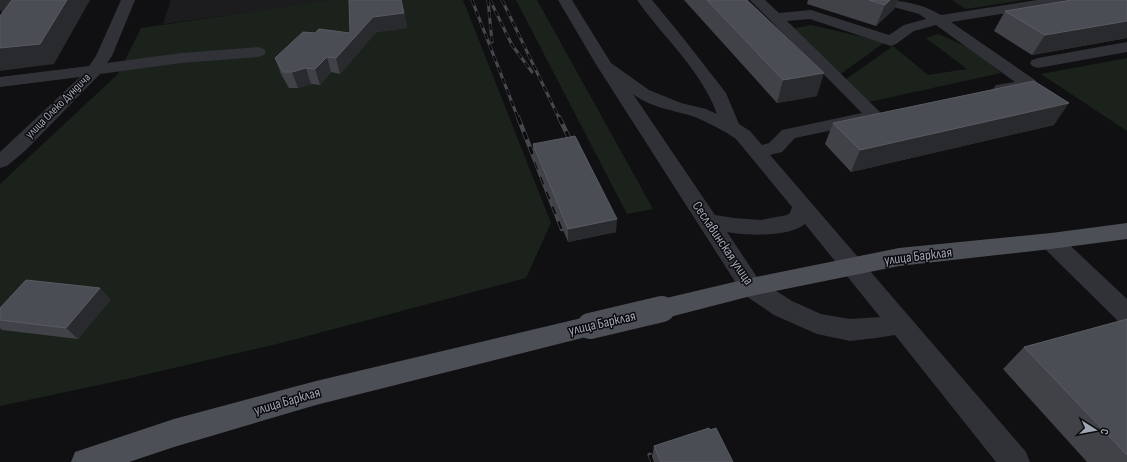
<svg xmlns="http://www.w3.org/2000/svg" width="1127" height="462" viewBox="0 0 1127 462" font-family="'Sofia Sans Condensed',sans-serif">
  <rect width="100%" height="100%" fill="#101012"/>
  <polygon fill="#1c1c1f" points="171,0 333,0 333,1 163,24"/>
  <g fill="#1a221b">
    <polygon points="333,0 463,0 551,223 526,278 281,343 118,381 0,406 0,184 118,74 141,28"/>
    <polygon points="516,0 537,0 653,209 627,214"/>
    <polygon points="952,0 1025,0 966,9"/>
    <polygon points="811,25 885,42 839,75 791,29"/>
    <polygon points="938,34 974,50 1001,73 869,102 845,80 893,46 928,75 967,69 926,38"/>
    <polygon points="1127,58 1127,131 1041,74"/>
  </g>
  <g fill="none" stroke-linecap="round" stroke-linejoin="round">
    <g fill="#313237" fill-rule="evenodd">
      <polygon points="121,0 135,0 112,56 107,63 181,53 258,47 264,49 266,52 264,55 258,57 181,63 100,74 26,150 7,166 0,168 0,152 80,77 0,87 0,77 89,66 96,56"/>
      <path d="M558 0H572L611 63 649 90 681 103 706 109 717 114C702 71 663 37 637 0H652L684 39 726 93 739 124 750 131 762 145 769 143 782 130 862 113 750 0H765L779 13 811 10 889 35 904 25 926 19 919 14 879 3 877 0C900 0 921 3 941 15L1037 0H1071L1069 3 1064 4 951 22 1035 80 1037 84 1035 88 1002 94 996 93 993 89 996 85 1015 82 936 25 914 31 896 44 891 46 810 19 787 21 884 116 881 120 795 138 782 152 770 155 1026 452 1030 462H996L895 335 876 338 850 341 817 334 774 315 743 294 597 66ZM633 94C651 108 674 110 695 117 709 123 723 130 736 139L792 207 790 213 787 215 761 220 734 218 715 215ZM805 224 880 317 850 319 821 314 792 301 759 280 727 232C747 236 789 237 805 224Z"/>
      <polygon points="1127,42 1127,52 1038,68 1032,66 1030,63 1032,60 1038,58"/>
      <polygon points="1051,233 1059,235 1127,299 1127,324 1118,321 1043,247 1040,241 1043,235"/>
    </g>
    <g fill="#4d4f56" fill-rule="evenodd">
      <polygon points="1127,223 1127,239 1051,249 899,266 751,296 662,319 653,316 650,309 653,302 662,299 751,278 899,248 1051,233"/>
      <polygon points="590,316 599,319 603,326 599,333 590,336 316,405 174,447 129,462 71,462 75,452 174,419 316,381"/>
    </g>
    <g stroke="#46484e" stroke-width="3">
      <g id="rail-far2">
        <polyline points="472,0 518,118"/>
        <polyline points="488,0 492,42"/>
        <polyline points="490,0 512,45 532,72"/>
        <polyline points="502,0 559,118"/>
      </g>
    </g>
    <g stroke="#46484e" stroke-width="4.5">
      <g id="rail-far1">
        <polyline points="518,117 562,229"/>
        <polyline points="559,117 574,148"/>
      </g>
    </g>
    <g stroke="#46484e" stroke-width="5">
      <polyline id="rail" points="650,455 653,462"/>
    </g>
    <use href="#rail-far2" stroke="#0b0b0d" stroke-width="2" stroke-dasharray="6" stroke-linecap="butt"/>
    <use href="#rail-far1" stroke="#0b0b0d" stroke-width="3" stroke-dasharray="8" stroke-linecap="butt"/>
    <use href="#rail" stroke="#0b0b0d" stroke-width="3.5" stroke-dasharray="11" stroke-linecap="butt"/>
    <polyline stroke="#4d4f56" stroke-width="26" points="590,326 662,309"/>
  </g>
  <g fill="#414248">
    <polygon points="684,0 747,0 817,96 777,103"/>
    <polygon points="808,0 898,0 894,9 876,26 807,4"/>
    <polygon points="1127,0 1127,38 1032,55 994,31 1005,11"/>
    <polygon points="404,13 407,28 376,32 340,74 331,72 320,85 311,84 298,88 289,88 281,74 275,58 315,33 350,33"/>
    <polygon points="833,123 1054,125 851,172 825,144"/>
    <polygon points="533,144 616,232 568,242 533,157"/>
    <polygon points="100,288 110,300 78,339 2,330 0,328 0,308"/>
    <polygon points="1127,319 1127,462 1087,462 1003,369 1024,347"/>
    <polygon points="710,430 733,462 654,462 652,457 654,446"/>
  </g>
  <g fill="#292a2e">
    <polygon points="0,0 12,0 19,12 2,13 0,10"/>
    <polygon points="67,0 90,0 54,64 0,71 0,48"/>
    <polygon points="890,0 898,0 894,9 876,26 885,5"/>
    <polygon points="404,13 407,28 376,32 340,74 336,58 373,17"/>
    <polygon points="1127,21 1127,38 1032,55 1045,35"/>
    <polygon points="327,57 331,72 320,85 315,69"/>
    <polygon points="306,68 311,84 298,88 292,72"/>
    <polygon points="824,73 817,96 777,103 783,80"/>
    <polygon points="1069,103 1054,125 851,172 860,150"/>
    <polygon points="617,219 616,232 568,242 568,229"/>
    <polygon points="100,288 110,300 78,339 66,328"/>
  </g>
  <g fill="#4b4d54" stroke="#595b63">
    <polygon points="12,0 67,0 40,44 0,48 0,16"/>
    <polygon points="349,0 401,0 404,13 373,17 336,58 327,57 315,69 306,68 292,72 283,72 275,58 303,32 315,33 319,29 350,33"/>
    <polygon points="707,0 747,0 824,73 783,80"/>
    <polygon points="869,0 890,0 885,5"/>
    <polygon points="1072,0 1127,0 1127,21 1045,35 1005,11"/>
    <polygon points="1034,81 1069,103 860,150 833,123"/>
    <polygon points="575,136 617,219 568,229 533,144"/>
    <polygon points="26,280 100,288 66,328 0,320 0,308"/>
    <polygon points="1127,319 1127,455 1024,347"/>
    <polygon points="709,428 710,430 716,428 733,462 661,462 654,446"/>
  </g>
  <g text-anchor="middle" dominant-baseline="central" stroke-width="3" stroke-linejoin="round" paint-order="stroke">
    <g font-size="12" fill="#a0a6b4" stroke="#0b0b0d">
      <text transform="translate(58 106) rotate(-45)">улица Олеко Дундича</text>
    </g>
    <g font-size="14" fill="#a0a6b4" stroke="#0b0b0d">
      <text transform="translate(723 243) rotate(56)">Сеславинская улица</text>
      <text transform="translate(918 256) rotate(-7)">улица Барклая</text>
      <text transform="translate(602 323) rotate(-13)">улица Барклая</text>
      <text transform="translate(287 401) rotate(-16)">улица Барклая</text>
    </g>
  </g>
  <g transform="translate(1095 430) rotate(101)" stroke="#0b0b0d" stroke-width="3" paint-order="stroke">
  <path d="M0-3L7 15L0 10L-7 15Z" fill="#a0a6b4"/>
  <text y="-6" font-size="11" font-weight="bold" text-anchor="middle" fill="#a0a6b4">С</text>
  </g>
</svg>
